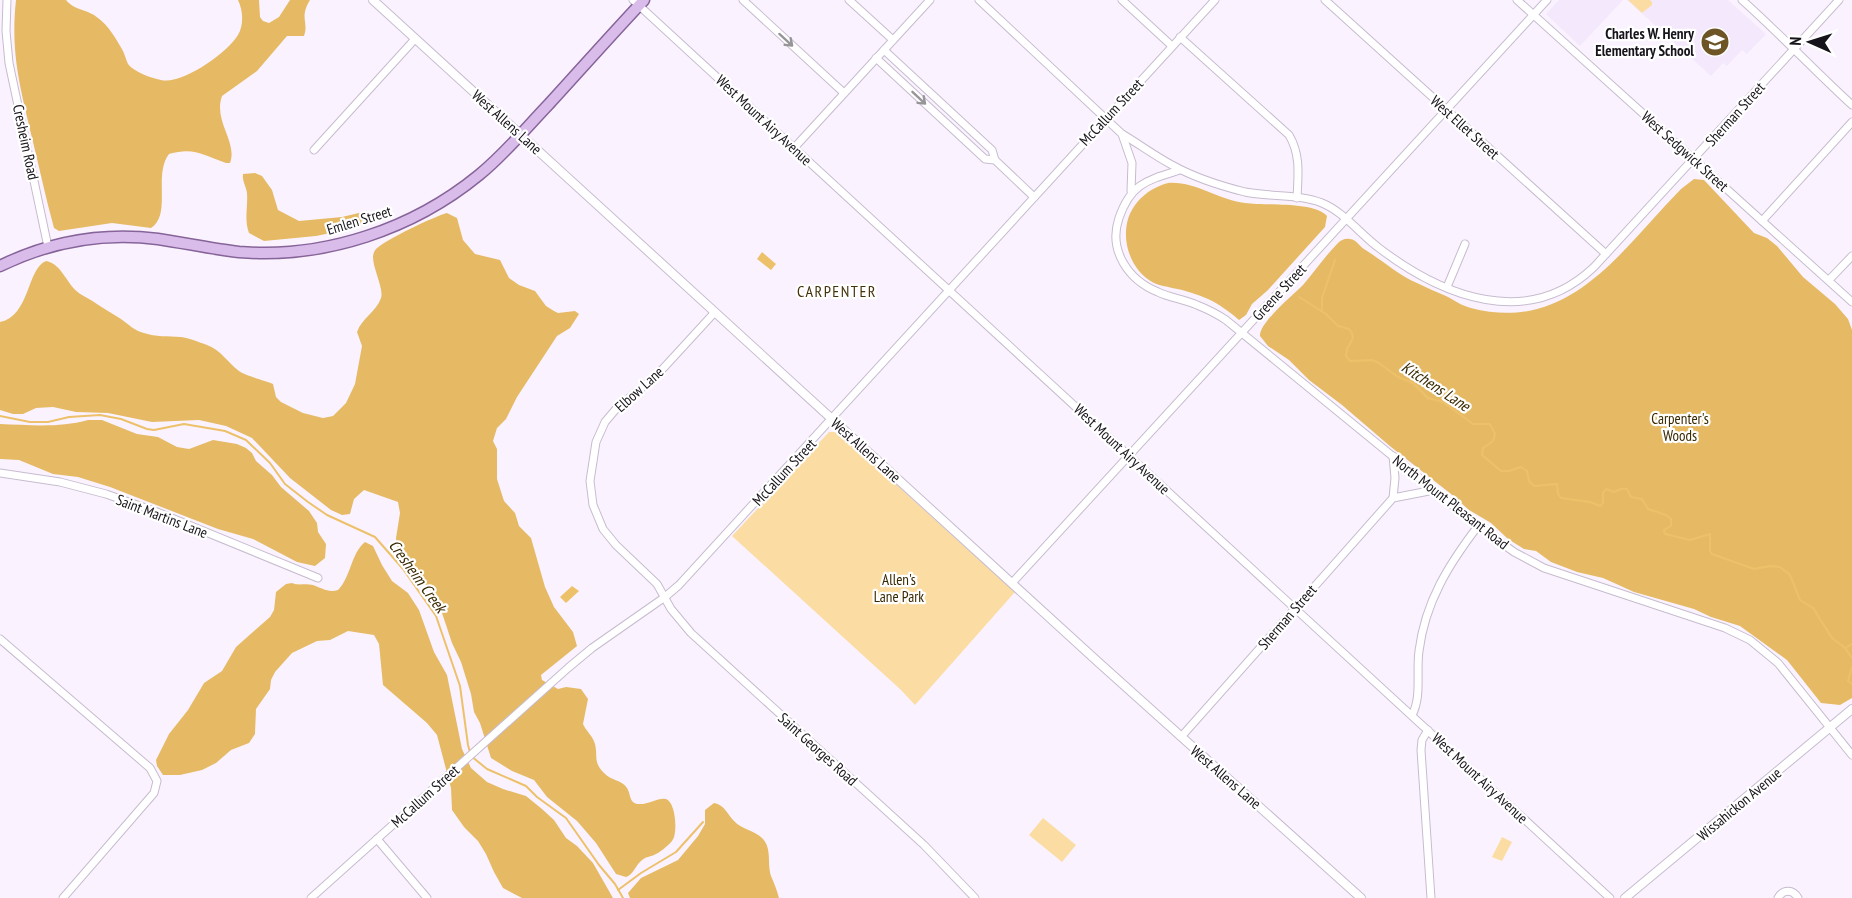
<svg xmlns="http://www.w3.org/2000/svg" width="1852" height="898" viewBox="0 0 1852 898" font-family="'PT Sans Narrow',sans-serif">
  <rect width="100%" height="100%" fill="#faf3ff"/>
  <g fill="#f4e8fd">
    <polygon points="1559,0 1623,0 1580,46 1546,14"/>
    <polygon points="1627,0 1728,0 1766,34 1747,54 1742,50 1727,66 1723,63 1711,76"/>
  </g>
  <g fill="#fbdda4">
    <polygon points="1628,0 1650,0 1652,2 1652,5 1642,13"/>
    <polygon points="829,432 835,432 844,437 1015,592 915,705 901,690 732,536"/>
    <polygon points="1043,818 1076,845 1062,862 1029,835"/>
    <polygon points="1502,837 1512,842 1502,861 1492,857"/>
  </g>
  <g fill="#e6ba64">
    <path d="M16 0H66C75 11 88 9 98 18 108 25 117 40 123 51 125 55 126 60 128 64 134 72 151 78 161 80 182 85 227 53 238 35 244 25 243 10 238 0H259L260 17 263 21 269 23 279 17 290 0H310C299 18 309 22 304 36H287L257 71 222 96C213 121 238 142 230 163H226C203 155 194 147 169 154 153 175 172 215 151 228L112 223 59 231 54 228C46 199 40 171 33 142 21 90 10 55 16 0Z"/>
    <path d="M255 173 262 176 272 190 278 210 299 221 342 217 363 212H372L375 217 371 222 355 228 316 236 264 241 249 233C244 220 248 207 247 193 246 186 242 181 243 174Z"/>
    <path d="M1694 179 1704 180 1754 233 1767 238 1777 246 1803 277 1835 304 1848 319 1852 330V698L1840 705 1821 703 1787 660 1740 626 1711 617 1694 609 1634 592 1603 578 1577 572 1551 562 1536 551 1524 549 1508 539 1491 523 1469 510 1451 494 1391 447 1342 405 1309 380 1289 360 1268 346 1260 336C1259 323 1293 295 1303 285 1315 271 1325 256 1338 243 1341 240 1345 238 1350 239 1357 240 1359 246 1364 249 1382 260 1398 275 1417 283 1427 288 1437 292 1446 296 1454 300 1462 306 1471 308 1570 334 1621 250 1681 189Z"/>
    <path d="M1168 183C1195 181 1218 200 1245 203 1265 206 1313 201 1327 216L1325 227 1268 290 1252 304 1246 315 1239 320C1230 312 1219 304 1208 299 1197 294 1184 290 1172 288 1166 286 1160 286 1154 283 1132 272 1121 243 1128 219 1134 201 1149 188 1168 183Z"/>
    <path d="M447 213 457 218 463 240 475 254 500 260 509 278 519 285 535 291 546 306 554 311 558 313 575 311 579 314 570 328 557 336 517 397 506 419 497 428 493 441 497 449V479L504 501 515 513 519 526 531 538 545 587 554 607 573 632 577 646 541 675 542 680 558 689 566 687 581 689 588 699 583 724C586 731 593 736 595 744 598 757 593 762 604 773 610 780 622 780 627 788 631 794 629 804 639 804 647 805 659 797 666 799 676 802 678 835 672 841 668 846 659 853 654 855 649 857 645 857 641 861 635 866 634 874 626 877L616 874 596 843 577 821 547 797 534 780 512 771 491 758 480 723 474 712 471 694 461 662 452 643 439 604 431 591 416 577 397 546 396 538 400 513 398 502 364 490 354 499 350 514 342 515 331 510 290 478 252 438 226 426 199 420 152 422 108 413 76 412 53 407 36 408 23 414H13L0 410V322C30 316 27 268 46 261 63 264 67 287 82 295 95 302 107 311 121 319 128 324 135 331 144 333 156 337 168 336 181 337 189 338 199 342 207 345 221 350 228 363 239 371 244 375 265 381 273 384L276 397 281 402 303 413 323 418 333 416 346 403 355 384 362 346 357 332C362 318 376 312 381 298 384 289 373 269 373 257 373 255 374 251 376 249 385 240 435 216 447 213Z"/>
    <path d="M88 420H102L137 434 158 437 177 447 189 449 213 440 237 444 246 448 252 453 256 461 272 475 281 487 309 511 317 523 318 532 326 544 325 558 315 566 297 562 253 539 218 529 110 487 78 477 53 474 19 460 0 459V424C30 425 59 428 88 420Z"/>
    <path d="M365 542 373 546 382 565 392 581 408 593 419 610 434 652 447 675 462 749 471 768 487 782 503 789 526 796 542 809 554 820 566 838 577 846 593 863 613 898H522L503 888 494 872 486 854 478 841 464 827 452 810 451 788 437 735 427 723 383 685 379 644 374 635 348 631 330 640 317 641 292 653 275 672 271 680 270 689 256 709 255 734 249 743 231 750 216 763 202 770 180 775H163L157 766 156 760 169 734 188 710 204 683 222 671 236 647 270 617 274 610 276 592 286 584 292 583C299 586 305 583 313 585 322 588 328 593 338 590 351 577 351 553 365 542Z"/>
    <path d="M714 803C725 805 727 814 734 821 742 830 755 830 763 839 772 849 767 863 771 876 774 883 777 890 779 898H630L628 893 641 878 678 860 698 836 705 824V810Z"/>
  </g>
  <g fill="#edc16a">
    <polygon points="762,252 776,264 771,270 757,259"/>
    <polygon points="572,586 579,591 566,603 560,597"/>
  </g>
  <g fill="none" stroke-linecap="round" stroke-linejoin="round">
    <g stroke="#edc16a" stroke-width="2">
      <polyline points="1299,297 1326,314 1338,326 1349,329 1352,333 1353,338 1347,349 1346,356 1350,361 1372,360 1379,363 1398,377 1413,383 1428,398 1443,402 1473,424 1490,424 1495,434 1493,441 1483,448 1482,455 1501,471 1509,471 1521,467 1527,471 1529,481 1534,486 1557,484 1558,494 1561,498 1590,502 1600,506 1603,503 1603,493 1606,489 1614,492 1621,489 1627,489 1631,497 1642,499 1648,509 1666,515 1671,519 1671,526 1664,530 1665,534 1690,540 1710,534 1710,551 1712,554 1754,569 1770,566 1780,567 1790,575 1800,600 1813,608 1832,638 1845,648 1852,658"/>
      <polyline points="1322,311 1322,298 1335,260"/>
      <polyline points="0,416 30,422 48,422 69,417 100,415 121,419 147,429 154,430 184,424 225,431 246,440 270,463 285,484 308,502 327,515 375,537 403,569 436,616 460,686 468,745 471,756 487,769 526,786 537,797 566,818 599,865 615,884 623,898"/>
      <polyline points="1845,648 1852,644"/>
      <polyline points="1852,667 1848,681 1852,684"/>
      <polyline points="618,890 641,873 676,852 703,822"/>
    </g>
    <g stroke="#c7bccf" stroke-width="9">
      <g id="minor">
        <polyline points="7,0 6,31 9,63 48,247"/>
        <polyline points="633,0 1610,898"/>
        <polyline points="743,0 844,93"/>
        <polyline points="849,0 893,40"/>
        <polyline points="979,0 1122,134 1132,163 1131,191"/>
        <polyline points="1122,0 1172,46"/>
        <polyline points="1325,0 1606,254"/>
        <polyline points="1517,0 1852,302"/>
        <path d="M1742 0C1780 34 1814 70 1852 105"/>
        <path d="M1180 37 1289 135C1301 155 1298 176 1297 198"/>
        <polyline points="884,50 992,150 995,160 1034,197"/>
        <polyline points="876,58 985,159 995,160"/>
        <path d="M1122 134C1139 144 1155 156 1172 165 1195 178 1221 186 1245 192 1270 197 1300 194 1322 203 1344 212 1360 234 1379 248 1443 297 1528 330 1594 267L1839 0"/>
        <polyline points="794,148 930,0"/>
        <polyline points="314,150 415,39"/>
        <path d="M1180 170C1148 180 1131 183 1119 218 1108 250 1128 280 1158 292 1170 298 1184 299 1197 305 1207 309 1217 314 1226 320L1478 526 1514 552 1544 568 1725 628 1750 640 1778 663 1852 755"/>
        <polyline points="1762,221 1852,122"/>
        <polyline points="1829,280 1852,256"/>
        <polyline points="1447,287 1465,244"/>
        <polyline points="715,312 658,374 616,409 605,422 596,442 590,481 593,505 603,529 616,545 657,584 671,609 691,633 924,845 975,898"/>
        <polyline points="0,473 60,482 106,494 157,512 318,578"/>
        <polyline points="1393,498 1395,478 1393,456"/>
        <polyline points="1012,583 1547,0"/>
        <polyline points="0,639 150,768 157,781 154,793 63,898"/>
        <path d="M1412 715C1422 697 1416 672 1419 651 1425 602 1449 564 1478 526"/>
        <polyline points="1428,730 1422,740 1421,750 1431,898"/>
        <polyline points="1181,737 1393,498 1434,490"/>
        <polyline points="377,839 427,898"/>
        <polyline points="311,898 568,668 592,648 665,597 679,585 1215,0"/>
        <path d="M1778 898C1783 889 1793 889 1798 898"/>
      </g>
    </g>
    <g stroke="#c7bccf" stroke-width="10">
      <g id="tertiary">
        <polyline points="373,0 1097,661 1361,898"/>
        <polyline points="1625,898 1852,709"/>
      </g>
    </g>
    <g stroke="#866499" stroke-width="13">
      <path id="primary" d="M0 266C49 242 103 232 158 239 185 243 212 249 239 252 325 259 413 229 479 175 505 154 526 128 549 104 581 69 612 34 644 0"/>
    </g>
    <use href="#minor" stroke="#fff" stroke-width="7"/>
    <use href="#tertiary" stroke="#fff" stroke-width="8"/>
    <use href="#primary" stroke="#dabceb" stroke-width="10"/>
  </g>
  <defs><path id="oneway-shaft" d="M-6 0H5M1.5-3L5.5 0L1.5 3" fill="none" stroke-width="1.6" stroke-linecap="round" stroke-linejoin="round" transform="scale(1.5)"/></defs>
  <g stroke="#979598">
    <use href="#oneway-shaft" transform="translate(786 40) rotate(42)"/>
    <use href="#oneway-shaft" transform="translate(919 98) rotate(43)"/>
  </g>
  <defs>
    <g id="school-disc" transform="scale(1.5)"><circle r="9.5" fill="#6d5526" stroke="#fff"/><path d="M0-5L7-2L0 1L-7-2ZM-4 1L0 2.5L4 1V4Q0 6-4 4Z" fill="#fff"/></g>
  </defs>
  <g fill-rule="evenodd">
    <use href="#school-disc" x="1715" y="42"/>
  </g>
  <g text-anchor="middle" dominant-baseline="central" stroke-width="4.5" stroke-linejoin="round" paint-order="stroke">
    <g font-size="15" font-weight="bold" fill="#17131a" stroke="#fff" text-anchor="end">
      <text x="1694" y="33">Charles W. Henry<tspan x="1694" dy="17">Elementary School</tspan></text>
    </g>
    <g font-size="15" fill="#17131a" stroke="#fff">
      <text transform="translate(1111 112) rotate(-47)">McCallum Street</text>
      <text transform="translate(1735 114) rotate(-48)">Sherman Street</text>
      <text transform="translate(764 120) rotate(43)">West Mount Airy Avenue</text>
      <text transform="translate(507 122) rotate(42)">West Allens Lane</text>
      <text transform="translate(1465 127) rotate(42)">West Ellet Street</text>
      <text transform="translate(26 142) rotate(78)">Cresheim Road</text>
      <text transform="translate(1685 151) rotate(42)">West Sedgwick Street</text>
      <text transform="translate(359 220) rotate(-17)">Emlen Street</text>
      <text transform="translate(1279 292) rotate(-47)">Greene Street</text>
      <text transform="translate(639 389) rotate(-42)">Elbow Lane</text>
      <text transform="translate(1122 449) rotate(43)">West Mount Airy Avenue</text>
      <text transform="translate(866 450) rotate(42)">West Allens Lane</text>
      <text transform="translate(784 472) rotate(-47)">McCallum Street</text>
      <text transform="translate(1451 502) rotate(38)">North Mount Pleasant Road</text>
      <text transform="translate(162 516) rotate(21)">Saint Martins Lane</text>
      <text transform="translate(1287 617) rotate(-49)">Sherman Street</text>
      <text transform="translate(818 749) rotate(42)">Saint Georges Road</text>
      <text transform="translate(1226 777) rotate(41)">West Allens Lane</text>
      <text transform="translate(1480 778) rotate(43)">West Mount Airy Avenue</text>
      <text transform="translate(425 796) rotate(-42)">McCallum Street</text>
      <text transform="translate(1739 804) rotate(-40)">Wissahickon Avenue</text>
    </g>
    <g font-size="15" fill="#392801" stroke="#fff">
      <text x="1680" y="418">Carpenter's<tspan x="1680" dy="17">Woods</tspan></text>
      <text x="899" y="579">Allen's<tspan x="899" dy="17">Lane Park</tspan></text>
    </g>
    <g font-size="16" letter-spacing="1.5" fill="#44320a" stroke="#fff">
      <text x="837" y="291">CARPENTER</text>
    </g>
    <g font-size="16" font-style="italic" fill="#3a2902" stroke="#fff">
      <text transform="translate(1436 386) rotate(33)">Kitchens Lane</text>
      <text transform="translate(418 576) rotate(54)">Cresheim Creek</text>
    </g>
  </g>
  <g transform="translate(1810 42) rotate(273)" stroke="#ffffff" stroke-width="4.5" paint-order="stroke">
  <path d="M0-4.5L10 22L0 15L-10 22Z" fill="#17131a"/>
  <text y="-9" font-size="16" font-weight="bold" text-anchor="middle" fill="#17131a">N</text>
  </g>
</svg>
